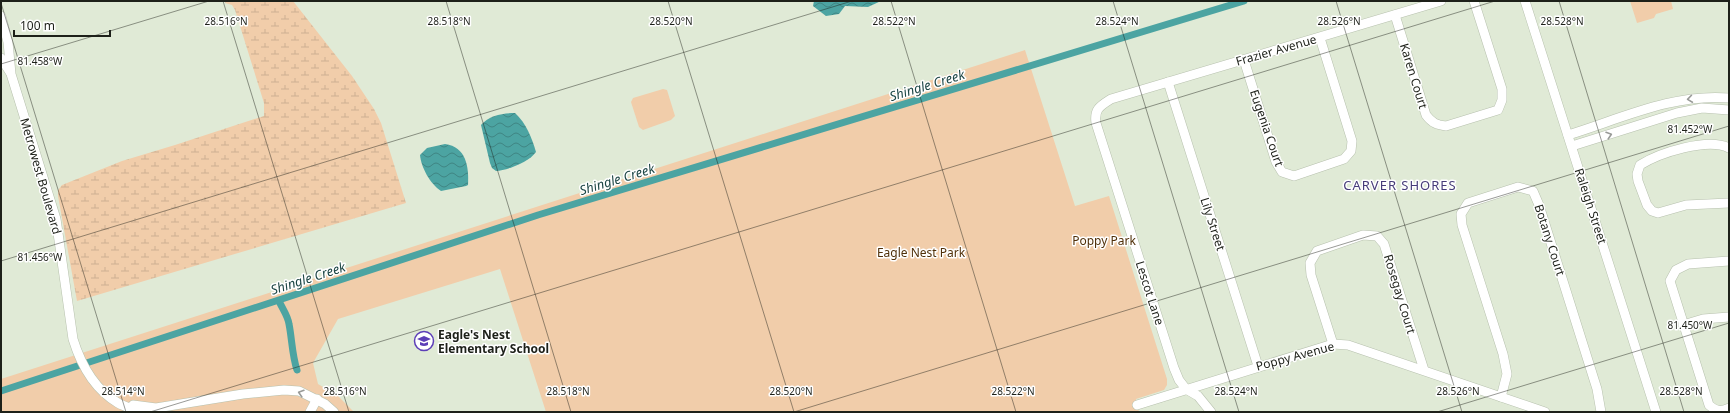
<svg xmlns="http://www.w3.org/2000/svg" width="1730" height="413" viewBox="0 0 1730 413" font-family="'Noto Sans',sans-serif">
  <defs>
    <pattern id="wetland-marsh" width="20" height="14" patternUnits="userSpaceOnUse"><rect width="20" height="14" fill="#f1cdaa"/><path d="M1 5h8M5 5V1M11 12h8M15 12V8" fill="none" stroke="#ceb092"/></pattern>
    <pattern id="water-waves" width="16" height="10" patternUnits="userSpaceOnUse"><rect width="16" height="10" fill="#4ca4a2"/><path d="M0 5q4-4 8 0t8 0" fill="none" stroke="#3f8583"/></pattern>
  </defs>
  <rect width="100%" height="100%" fill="#e0ead6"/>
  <polygon fill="url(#wetland-marsh)" points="226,1 293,1 352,76 374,109 381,123 406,203 77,301 58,196 58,190 62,185 122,161 175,145 264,116 264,103 235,10 232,5 225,3"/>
  <g fill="#f1cdaa">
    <polygon points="1630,1 1671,1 1673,9 1656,14 1654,18 1637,23"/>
    <polygon points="1025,50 1075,206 1109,196 1167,379 1167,385 1164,390 1136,399 1139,412 546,412 500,269 338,319 313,363 318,384 338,396 354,412 1,412 1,379"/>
    <polygon points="663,89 667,90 675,116 671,120 643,130 639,127 631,102 633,98"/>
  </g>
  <g fill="url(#water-waves)">
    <polygon points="814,1 881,1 868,7 845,6 839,14 826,16 813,6"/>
    <path d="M515 113C526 123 532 138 536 152 529 162 508 170 496 171L492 168 490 163 481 125C489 115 503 113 515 113Z"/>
    <path d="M445 144C466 147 469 166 468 185L466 186 441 191C430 184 421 167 420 155L427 148Z"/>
  </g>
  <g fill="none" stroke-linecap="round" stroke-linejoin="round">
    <g stroke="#4ca4a2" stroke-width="7">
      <path d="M279 301C282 308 288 316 289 324 292 339 292 355 297 370"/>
      <polyline points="1,391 538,215 1244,1"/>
    </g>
    <g stroke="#b7c1ae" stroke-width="10">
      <g id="minor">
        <polyline points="1525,1 1656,412"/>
        <path d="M1395 15 1426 115C1432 123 1437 125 1446 126L1498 110 1502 100V89L1474 1"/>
        <path d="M1 16 8 42 11 74 56 219 73 339C81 365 94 389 118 403 125 407 134 409 141 412"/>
        <polyline points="1,58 10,72"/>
        <polyline points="1244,60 1276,162 1282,172 1294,176 1344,159 1351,151 1352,141 1320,38"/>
        <polyline points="1168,82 1258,366"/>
        <path d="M1568 135C1620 119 1674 93 1729 98"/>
        <polyline points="1572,146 1677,113 1702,108 1729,110"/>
        <path d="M1729 148C1708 137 1659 153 1640 165L1637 174 1638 181 1647 205 1652 211 1658 213 1686 205 1729 203"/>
        <path d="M1729 261 1688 264 1676 270 1670 281 1709 405C1716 411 1720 412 1729 408"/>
        <polyline points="1683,325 1703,319 1729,317"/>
        <polyline points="1333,344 1311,275 1310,263 1317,251 1363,235 1377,236 1384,244 1424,370"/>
        <polyline points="1501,397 1507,374 1503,354 1462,225 1461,214 1468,203 1518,187 1533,191 1539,205 1597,389 1601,412"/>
        <polyline points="133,405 156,408 243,394 284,390 299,391 325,404 334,412"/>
        <polyline points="1137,405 1333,344 1348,345 1545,412"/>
        <polyline points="310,412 317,399"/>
        <path d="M1211 412 1198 396 1186 389 1179 380 1174 368 1096 123C1094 109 1100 106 1111 99L1441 1"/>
      </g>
    </g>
    <use href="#minor" stroke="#fff" stroke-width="9"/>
  </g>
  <defs><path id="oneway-chevron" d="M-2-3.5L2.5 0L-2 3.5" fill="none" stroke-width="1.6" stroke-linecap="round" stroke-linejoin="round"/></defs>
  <g stroke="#999b98">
    <use href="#oneway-chevron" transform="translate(1690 99) rotate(172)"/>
    <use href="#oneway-chevron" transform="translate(1609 135) rotate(-18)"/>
    <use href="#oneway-chevron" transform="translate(301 393) rotate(-163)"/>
  </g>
  <path fill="none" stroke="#1d2019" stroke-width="1" stroke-opacity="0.45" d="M223 1 349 412M446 1 571 412M668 1 794 412M891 1 1016 412M1113 1 1239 412M1336 1 1462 412M1559 1 1684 412M1 3 126 412M1 64 209 1M1 261 852 1M150 412 1495 1M794 412 1729 126M1437 412 1729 323"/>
  <defs>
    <g id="school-ring" transform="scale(1)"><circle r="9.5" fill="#fff" stroke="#5c3eb7" stroke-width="1.5"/><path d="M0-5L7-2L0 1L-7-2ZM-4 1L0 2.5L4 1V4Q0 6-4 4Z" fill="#5c3eb7"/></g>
  </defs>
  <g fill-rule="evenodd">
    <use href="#school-ring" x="424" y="341"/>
  </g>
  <g text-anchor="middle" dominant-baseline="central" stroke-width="3" stroke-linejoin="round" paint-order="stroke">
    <g font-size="12" fill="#1d2019" stroke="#fff">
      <text transform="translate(1276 50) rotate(-16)">Frazier Avenue</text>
      <text transform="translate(1414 76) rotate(73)">Karen Court</text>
      <text transform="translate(1267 128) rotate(71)">Eugenia Court</text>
      <text transform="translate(41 176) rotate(74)">Metrowest Boulevard</text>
      <text transform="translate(1591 206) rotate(72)">Raleigh Street</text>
      <text transform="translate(1213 224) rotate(72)">Lily Street</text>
      <text transform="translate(1550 240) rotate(72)">Botany Court</text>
      <text transform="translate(1150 293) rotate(72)">Lescot Lane</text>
      <text transform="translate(1400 294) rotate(73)">Rosegay Court</text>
      <text transform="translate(1295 356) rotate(-15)">Poppy Avenue</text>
    </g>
    <g font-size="12" fill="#503009" stroke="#fff">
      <text x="1104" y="240">Poppy Park</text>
      <text x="921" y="252">Eagle Nest Park</text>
    </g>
    <g font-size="12" font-weight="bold" fill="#1d2019" stroke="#fff" text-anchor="start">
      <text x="438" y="334">Eagle's Nest<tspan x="438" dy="14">Elementary School</tspan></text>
    </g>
    <g font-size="13" font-style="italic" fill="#1d4645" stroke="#fff">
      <text transform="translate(927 85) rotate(-17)">Shingle Creek</text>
      <text transform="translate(617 179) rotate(-17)">Shingle Creek</text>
      <text transform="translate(308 278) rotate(-18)">Shingle Creek</text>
    </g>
    <g font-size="13" letter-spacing="1" fill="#463c79" stroke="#fff">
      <text x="1400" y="185">CARVER SHORES</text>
    </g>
  </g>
  <g font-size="10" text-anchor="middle" fill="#1d2019" stroke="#fff" stroke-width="3" stroke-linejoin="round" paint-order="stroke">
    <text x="226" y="25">28.516°N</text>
    <text x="449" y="25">28.518°N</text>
    <text x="671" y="25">28.520°N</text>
    <text x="894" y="25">28.522°N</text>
    <text x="1117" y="25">28.524°N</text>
    <text x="1339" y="25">28.526°N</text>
    <text x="1562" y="25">28.528°N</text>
    <text x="40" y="65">81.458°W</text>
    <text x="1690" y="133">81.452°W</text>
    <text x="40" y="261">81.456°W</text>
    <text x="1690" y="329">81.450°W</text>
    <text x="123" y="395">28.514°N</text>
    <text x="345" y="395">28.516°N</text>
    <text x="568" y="395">28.518°N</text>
    <text x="791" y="395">28.520°N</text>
    <text x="1013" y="395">28.522°N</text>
    <text x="1236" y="395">28.524°N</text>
    <text x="1458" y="395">28.526°N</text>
    <text x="1681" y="395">28.528°N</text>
  </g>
  <rect width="1730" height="413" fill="none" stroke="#1d2019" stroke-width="4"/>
  <path d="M14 30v6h96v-6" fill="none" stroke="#1d2019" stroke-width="2"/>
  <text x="20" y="30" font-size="12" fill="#1d2019" stroke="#ffffff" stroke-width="3" paint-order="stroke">100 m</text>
</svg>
